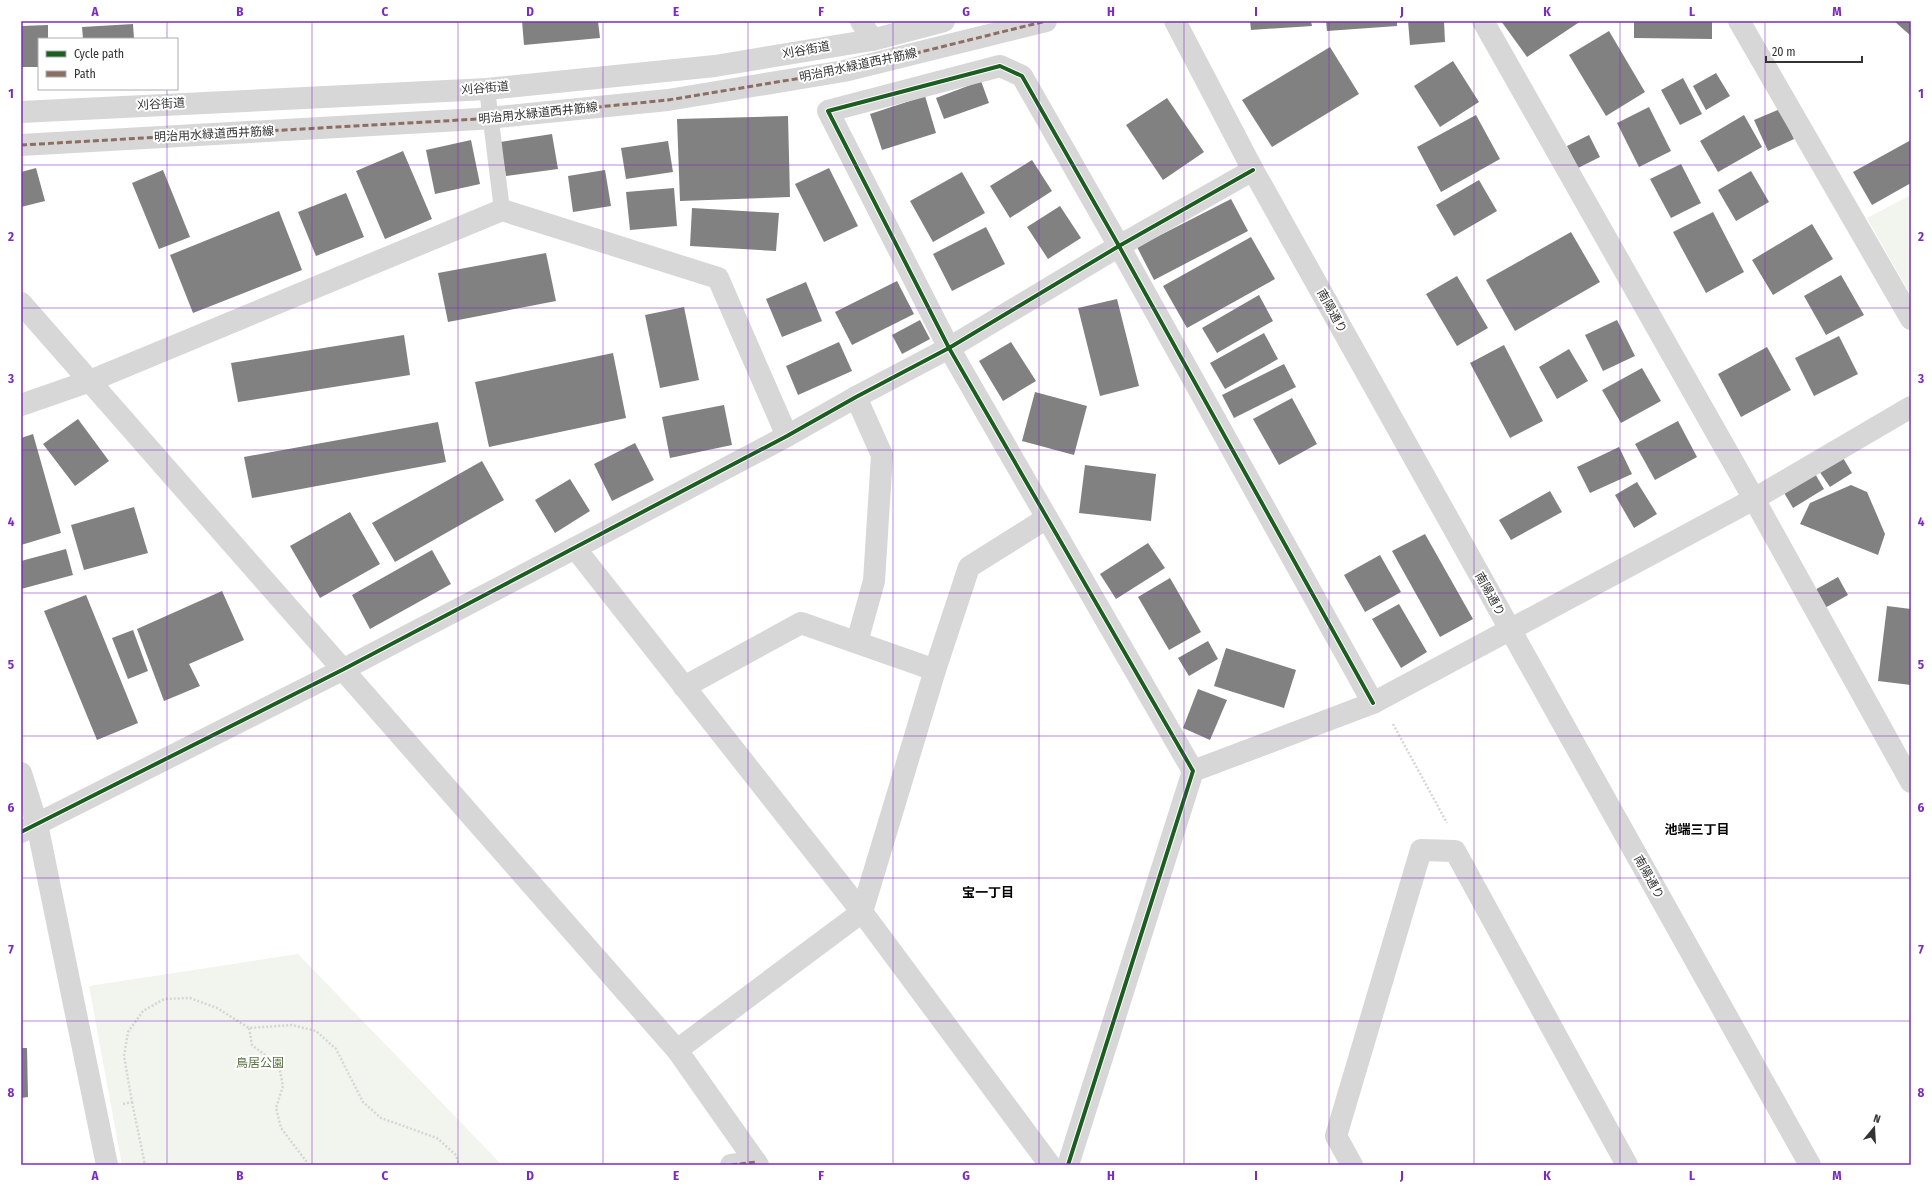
<svg xmlns="http://www.w3.org/2000/svg" width="1932" height="1186" viewBox="0 0 1932 1186" font-family="'Fira Sans Condensed','Noto Sans JP',sans-serif">
  <rect width="100%" height="100%" fill="#fff"/>
  <g fill="#f1f5ed">
    <polygon points="1911,195 1911,296 1867,218"/>
    <polygon points="298,954 502,1165 122,1165 89,986"/>
  </g>
  <g fill="#818181">
    <polygon points="522,21 598,21 600,38 524,45"/>
    <polygon points="1250,21 1311,21 1312,26 1251,30"/>
    <polygon points="1326,21 1397,21 1397,26 1327,31"/>
    <polygon points="1408,21 1444,21 1445,42 1410,45"/>
    <polygon points="1501,21 1581,21 1527,57"/>
    <polygon points="1634,21 1712,21 1712,39 1634,38"/>
    <polygon points="1894,21 1911,21 1911,36"/>
    <polygon points="133,24 134,39 83,39 82,27"/>
    <polygon points="48,25 48,39 39,39 39,67 21,67 21,26"/>
    <polygon points="1609,31 1645,92 1606,116 1569,55"/>
    <polygon points="1330,47 1359,94 1272,147 1242,100"/>
    <polygon points="1453,61 1479,102 1440,127 1414,86"/>
    <polygon points="1716,73 1730,96 1706,110 1693,86"/>
    <polygon points="1683,78 1702,114 1680,125 1661,90"/>
    <polygon points="981,81 989,103 944,119 936,98"/>
    <polygon points="925,96 936,133 882,150 870,114"/>
    <polygon points="1167,98 1204,152 1163,180 1126,125"/>
    <polygon points="1649,107 1671,151 1639,167 1617,123"/>
    <polygon points="1780,109 1794,139 1768,151 1754,120"/>
    <polygon points="1476,115 1500,159 1441,192 1417,147"/>
    <polygon points="1744,115 1762,147 1718,172 1700,141"/>
    <polygon points="788,116 790,197 680,201 677,119"/>
    <polygon points="552,134 558,169 506,176 500,142"/>
    <polygon points="1589,135 1600,157 1578,168 1567,146"/>
    <polygon points="471,140 480,184 435,194 426,150"/>
    <polygon points="1911,140 1911,183 1872,205 1853,172"/>
    <polygon points="668,141 673,172 626,179 621,148"/>
    <polygon points="403,151 432,219 385,239 356,171"/>
    <polygon points="1032,160 1052,191 1010,218 990,186"/>
    <polygon points="1681,164 1701,203 1671,218 1650,179"/>
    <polygon points="36,168 45,201 21,207 21,172"/>
    <polygon points="829,168 858,226 824,242 795,184"/>
    <polygon points="163,170 190,237 159,249 132,183"/>
    <polygon points="605,170 611,206 573,212 568,176"/>
    <polygon points="1751,171 1769,202 1736,221 1718,190"/>
    <polygon points="962,172 985,213 933,242 910,201"/>
    <polygon points="1479,180 1497,211 1454,236 1436,205"/>
    <polygon points="674,188 677,226 630,230 626,192"/>
    <polygon points="346,193 364,237 316,256 298,212"/>
    <polygon points="1231,199 1248,231 1154,280 1137,247"/>
    <polygon points="1060,206 1081,238 1048,259 1027,227"/>
    <polygon points="692,208 779,213 776,251 690,246"/>
    <polygon points="279,211 302,270 193,313 170,255"/>
    <polygon points="1713,212 1744,272 1706,293 1673,232"/>
    <polygon points="1812,224 1833,259 1773,295 1752,260"/>
    <polygon points="986,227 1005,264 952,291 933,254"/>
    <polygon points="1571,232 1600,282 1515,331 1486,280"/>
    <polygon points="1251,237 1275,279 1187,328 1163,286"/>
    <polygon points="546,253 556,301 448,322 438,273"/>
    <polygon points="1841,275 1864,315 1826,335 1804,296"/>
    <polygon points="1457,276 1488,328 1457,346 1426,294"/>
    <polygon points="897,281 914,314 852,345 835,312"/>
    <polygon points="806,282 822,321 782,337 766,299"/>
    <polygon points="1259,295 1273,321 1217,353 1202,328"/>
    <polygon points="1117,299 1139,386 1100,396 1078,308"/>
    <polygon points="684,307 699,380 660,388 645,315"/>
    <polygon points="920,320 930,339 902,354 892,335"/>
    <polygon points="1617,320 1635,356 1603,371 1585,335"/>
    <polygon points="1264,333 1278,359 1225,389 1210,363"/>
    <polygon points="404,335 410,375 238,402 231,363"/>
    <polygon points="1839,336 1858,374 1814,396 1795,358"/>
    <polygon points="839,342 852,371 798,395 786,366"/>
    <polygon points="1011,342 1036,381 1003,401 979,361"/>
    <polygon points="1504,345 1543,421 1510,438 1470,363"/>
    <polygon points="1767,347 1791,390 1741,417 1718,374"/>
    <polygon points="1569,349 1588,381 1557,399 1539,367"/>
    <polygon points="613,353 626,418 489,447 475,382"/>
    <polygon points="1284,364 1296,387 1234,418 1222,395"/>
    <polygon points="1642,368 1661,401 1621,423 1602,390"/>
    <polygon points="1035,392 1087,406 1074,455 1022,441"/>
    <polygon points="1292,398 1317,444 1279,465 1253,419"/>
    <polygon points="724,405 732,445 670,458 662,417"/>
    <polygon points="78,419 109,461 75,486 43,444"/>
    <polygon points="1678,421 1697,457 1655,480 1635,444"/>
    <polygon points="438,422 446,462 252,498 244,457"/>
    <polygon points="33,434 61,533 21,545 21,438"/>
    <polygon points="635,443 654,480 612,501 594,464"/>
    <polygon points="1619,447 1632,474 1590,493 1577,467"/>
    <polygon points="1842,456 1852,473 1830,487 1819,471"/>
    <polygon points="482,461 504,500 395,562 372,523"/>
    <polygon points="1085,465 1156,474 1151,521 1079,513"/>
    <polygon points="1814,472 1824,489 1793,508 1783,491"/>
    <polygon points="570,479 590,511 555,533 535,500"/>
    <polygon points="1637,482 1657,514 1634,528 1615,495"/>
    <polygon points="1851,485 1867,492 1885,534 1878,555 1800,524 1810,503"/>
    <polygon points="1550,491 1562,512 1511,540 1499,520"/>
    <polygon points="134,507 148,553 84,570 71,525"/>
    <polygon points="350,512 380,564 320,598 290,546"/>
    <polygon points="1425,534 1473,619 1440,637 1392,551"/>
    <polygon points="1148,543 1165,568 1116,599 1100,574"/>
    <polygon points="66,549 73,575 21,589 21,561"/>
    <polygon points="432,550 451,584 370,629 352,595"/>
    <polygon points="1380,555 1401,592 1365,612 1344,575"/>
    <polygon points="1838,577 1848,595 1823,609 1813,591"/>
    <polygon points="1170,578 1201,632 1169,650 1138,597"/>
    <polygon points="222,591 244,640 189,664 200,686 164,701 137,629"/>
    <polygon points="86,595 138,723 97,740 44,611"/>
    <polygon points="1399,604 1427,652 1401,668 1372,619"/>
    <polygon points="1887,606 1911,609 1911,685 1878,681"/>
    <polygon points="133,630 148,671 128,679 112,638"/>
    <polygon points="1208,641 1218,659 1189,676 1178,658"/>
    <polygon points="1226,648 1296,670 1284,708 1214,686"/>
    <polygon points="1198,689 1227,700 1210,740 1183,728"/>
    <polygon points="21,1048 27,1048 28,1097 21,1098"/>
  </g>
  <g fill="none" stroke-linecap="round" stroke-linejoin="round">
    <g stroke="#d6d6d6" stroke-width="2.5" stroke-dasharray="2 2" stroke-linecap="butt">
      <polyline points="1393,724 1447,823"/>
      <polyline points="249,1028 252,1045 279,1066 283,1086 276,1108 281,1128 309,1165"/>
      <polyline points="132,1102 145,1165"/>
      <polyline points="123,1104 132,1102 124,1056 128,1032 143,1011 164,999 190,998 217,1008 249,1028 292,1025 316,1031 336,1049 363,1102 381,1118 437,1138 456,1155 459,1165"/>
    </g>
    <polyline stroke="#d7d7d7" stroke-width="16" points="487,89 502,210"/>
    <g stroke="#d7d7d7" stroke-width="22">
      <polyline points="21,145 478,119 668,100 844,71 1046,21"/>
      <polyline points="731,1165 756,1162"/>
    </g>
    <g stroke="#d7d7d7" stroke-width="22">
      <polyline points="861,21 872,40"/>
      <polyline points="1483,21 1754,499 1911,782"/>
      <polyline points="1739,21 1911,319"/>
      <polyline points="856,397 882,455 874,581 857,642"/>
      <polyline points="21,405 90,381 502,210 718,278 787,436"/>
      <polyline points="575,548 862,912 1050,1165"/>
      <polyline points="344,669 575,548 787,436 856,397 949,348 1119,246 1253,170"/>
      <polyline points="684,687 801,623 935,670"/>
      <polyline points="1193,771 1373,703 1754,499 1911,407"/>
      <polyline points="21,773 37,824"/>
      <polyline points="677,1050 862,912 935,670 969,567 1047,518"/>
      <polyline points="1068,1165 1193,771 949,348 828,111 1000,66 1022,76 1119,246 1373,703"/>
      <polyline points="1352,1165 1336,1136 1421,850 1455,851 1627,1165"/>
    </g>
    <g stroke="#d7d7d7" stroke-width="22">
      <polyline points="1175,21 1253,170 1810,1165"/>
      <polyline points="21,112 487,89 715,66 872,40 944,21"/>
      <polyline points="21,303 677,1050 758,1165"/>
      <polyline points="37,824 107,1165"/>
      <polyline points="21,832 344,669"/>
    </g>
    <g stroke="#8d6e63" stroke-width="3" stroke-dasharray="6 3" stroke-linecap="butt">
      <polyline points="21,145 478,119 668,100 844,71 1046,21"/>
      <polyline points="731,1165 756,1162"/>
    </g>
    <g stroke="#fff" stroke-width="6">
      <g id="cycleway">
        <polyline points="21,832 344,669 787,436 856,397 949,348 1119,246 1253,170"/>
        <polyline points="1068,1165 1193,771 949,348 828,111 1000,66 1022,76 1119,246 1373,703"/>
      </g>
    </g>
    <use href="#cycleway" stroke="#1b5e20" stroke-width="4"/>
  </g>
  <path fill="none" stroke="#7b2cbf" stroke-width="1" stroke-opacity="0.55" d="M167 21V39M312 21V1165M458 21V1165M603 21V1165M748 21V1165M893 21V1165M1039 21V1165M1184 21V1165M1329 21V1165M1474 21V1165M1620 21V1165M1765 21V1165M167 89V1165M21 165H1911M21 308H1911M21 450H1911M21 593H1911M21 736H1911M21 878H1911M21 1021H1911"/>
  <g text-anchor="middle" dominant-baseline="central" stroke-width="4" stroke-linejoin="round" paint-order="stroke">
    <g font-size="12" fill="#333" stroke="#fff">
      <text transform="translate(806 50) rotate(-10)">刈谷街道</text>
      <text transform="translate(858 65) rotate(-12)">明治用水緑道西井筋線</text>
      <text transform="translate(485 88) rotate(-5)">刈谷街道</text>
      <text transform="translate(161 104) rotate(-3)">刈谷街道</text>
      <text transform="translate(538 113) rotate(-6)">明治用水緑道西井筋線</text>
      <text transform="translate(214 134) rotate(-3)">明治用水緑道西井筋線</text>
      <text transform="translate(1332 311) rotate(61)">南陽通り</text>
      <text transform="translate(1490 594) rotate(61)">南陽通り</text>
      <text transform="translate(1649 877) rotate(61)">南陽通り</text>
    </g>
    <g font-size="12" fill="#56703f" stroke="#fff">
      <text x="260" y="1063">鳥居公園</text>
    </g>
    <g font-size="13" font-weight="bold" fill="#000" stroke="#fff">
      <text x="1697" y="829">池端三丁目</text>
      <text x="988" y="892">宝一丁目</text>
    </g>
  </g>
  <rect width="1932" height="1186" fill="none" stroke="#ffffff" stroke-width="44"/>
  <rect x="38" y="38" width="140" height="52" fill="#ffffff" stroke="#adadad"/>
  <rect x="46" y="51" width="20" height="6" fill="#1b5e20" stroke="#adadad"/>
  <text x="74" y="58" font-size="12" fill="#333333">Cycle path</text>
  <rect x="46" y="71" width="20" height="6" fill="#8d6e63" stroke="#adadad"/>
  <text x="74" y="78" font-size="12" fill="#333333">Path</text>
  <g transform="translate(1874 1128) rotate(18)" stroke="#ffffff" stroke-width="3" paint-order="stroke">
  <path d="M0-3L7 15L0 10L-7 15Z" fill="#333333"/>
  <text y="-6" font-size="11" font-weight="bold" text-anchor="middle" fill="#333333">N</text>
  </g>
  <path d="M1766 56v6h96v-6" fill="none" stroke="#333333" stroke-width="2"/>
  <text x="1772" y="56" font-size="12" fill="#333333" stroke="#ffffff" stroke-width="3" paint-order="stroke">20 m</text>
  <rect x="22" y="22" width="1888" height="1142" fill="none" stroke="#7b2cbf" stroke-width="1.5"/>
  <g font-size="13" text-anchor="middle" font-weight="bold" fill="#7b2cbf">
    <text x="95" y="16">A</text>
    <text x="240" y="16">B</text>
    <text x="385" y="16">C</text>
    <text x="530" y="16">D</text>
    <text x="676" y="16">E</text>
    <text x="821" y="16">F</text>
    <text x="966" y="16">G</text>
    <text x="1111" y="16">H</text>
    <text x="1256" y="16">I</text>
    <text x="1402" y="16">J</text>
    <text x="1547" y="16">K</text>
    <text x="1692" y="16">L</text>
    <text x="1837" y="16">M</text>
    <text x="11" y="98">1</text>
    <text x="1921" y="98">1</text>
    <text x="11" y="241">2</text>
    <text x="1921" y="241">2</text>
    <text x="11" y="383">3</text>
    <text x="1921" y="383">3</text>
    <text x="11" y="526">4</text>
    <text x="1921" y="526">4</text>
    <text x="11" y="669">5</text>
    <text x="1921" y="669">5</text>
    <text x="11" y="812">6</text>
    <text x="1921" y="812">6</text>
    <text x="11" y="954">7</text>
    <text x="1921" y="954">7</text>
    <text x="11" y="1097">8</text>
    <text x="1921" y="1097">8</text>
    <text x="95" y="1180">A</text>
    <text x="240" y="1180">B</text>
    <text x="385" y="1180">C</text>
    <text x="530" y="1180">D</text>
    <text x="676" y="1180">E</text>
    <text x="821" y="1180">F</text>
    <text x="966" y="1180">G</text>
    <text x="1111" y="1180">H</text>
    <text x="1256" y="1180">I</text>
    <text x="1402" y="1180">J</text>
    <text x="1547" y="1180">K</text>
    <text x="1692" y="1180">L</text>
    <text x="1837" y="1180">M</text>
  </g>
</svg>
